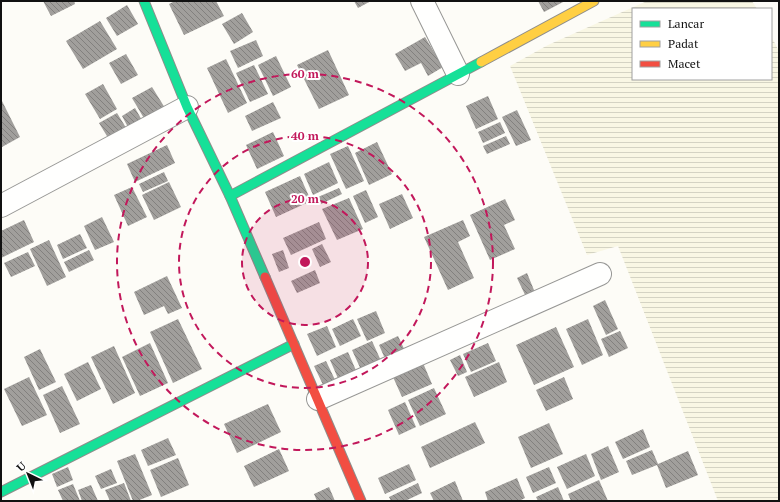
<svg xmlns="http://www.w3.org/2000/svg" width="780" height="502" viewBox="0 0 780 502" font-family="'PT Serif',serif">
  <defs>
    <pattern id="farmland-rules" width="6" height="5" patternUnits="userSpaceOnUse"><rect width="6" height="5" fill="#f9f7e4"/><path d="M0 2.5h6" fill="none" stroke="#d4d3c3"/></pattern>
    <pattern id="building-back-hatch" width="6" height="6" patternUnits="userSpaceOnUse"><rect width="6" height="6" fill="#a19f9c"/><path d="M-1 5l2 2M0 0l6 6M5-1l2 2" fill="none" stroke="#82807e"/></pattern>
  </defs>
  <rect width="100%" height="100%" fill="#fdfcf7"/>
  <polygon fill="url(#farmland-rules)" points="647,1 752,1 757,9 633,9 633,79 771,79 771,36 779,51 779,501 718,501 618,246 587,255 510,66 548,45"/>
  <g fill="url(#building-back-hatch)">
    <polygon points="43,1 74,1 75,4 51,16"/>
    <polygon points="175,1 216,1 224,16 184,35 169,4"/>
    <polygon points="354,1 371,1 358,8"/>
    <polygon points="538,1 565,1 544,12"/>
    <polygon points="127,5 138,24 117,36 106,18"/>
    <polygon points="242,13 253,32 234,44 222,24"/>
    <polygon points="100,21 117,49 83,69 66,41"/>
    <polygon points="425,37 443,67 428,76 421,63 405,71 395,54"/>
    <polygon points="256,40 263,56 238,68 230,51"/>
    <polygon points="328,50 349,95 319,109 297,65"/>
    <polygon points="126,54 138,75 121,84 109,63"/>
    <polygon points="276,56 291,87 273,96 258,65"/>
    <polygon points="226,59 247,103 228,113 207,68"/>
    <polygon points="254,65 268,94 250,102 236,73"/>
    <polygon points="103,84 117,109 100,119 85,94"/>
    <polygon points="152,87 165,108 145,120 132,98"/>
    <polygon points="488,96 498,119 476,129 466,106"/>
    <polygon points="1,99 20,137 2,147 1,145"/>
    <polygon points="273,102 281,118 252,131 245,116"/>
    <polygon points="135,108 143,122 129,129 122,116"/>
    <polygon points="517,110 531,140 516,146 502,117"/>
    <polygon points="117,113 128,131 110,141 99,123"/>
    <polygon points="500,122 505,133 483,143 478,132"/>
    <polygon points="273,132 284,156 257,169 246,145"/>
    <polygon points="506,136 510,144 487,154 483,146"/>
    <polygon points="377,142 392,174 369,185 355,153"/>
    <polygon points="167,145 175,163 135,182 127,164"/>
    <polygon points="348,146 364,181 346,189 330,154"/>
    <polygon points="329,162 338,183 313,195 304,174"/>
    <polygon points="164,172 168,181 143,192 139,184"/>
    <polygon points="300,176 311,201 276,217 265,192"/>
    <polygon points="169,182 181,207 154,220 142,195"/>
    <polygon points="132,187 147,217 128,226 114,195"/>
    <polygon points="339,188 342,194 321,204 318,197"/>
    <polygon points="366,190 378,217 365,223 353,196"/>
    <polygon points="402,194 413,218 390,229 379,204"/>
    <polygon points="349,198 363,229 337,240 322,209"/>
    <polygon points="505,199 515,220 504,225 515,249 490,260 470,215"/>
    <polygon points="102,217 114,242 95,250 84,226"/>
    <polygon points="24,220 34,242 1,258 1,231"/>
    <polygon points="463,220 470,236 458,242 474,278 448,290 424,237"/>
    <polygon points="319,222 326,239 291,255 283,238"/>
    <polygon points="80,234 87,248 63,259 57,245"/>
    <polygon points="49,240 66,277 47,286 30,249"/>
    <polygon points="322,244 331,262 320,267 312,249"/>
    <polygon points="89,250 94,260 69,272 64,262"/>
    <polygon points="283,250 289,268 279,272 272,254"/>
    <polygon points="28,252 35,266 11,277 4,263"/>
    <polygon points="315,270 320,283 297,293 291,281"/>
    <polygon points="527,273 536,295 527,299 517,278"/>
    <polygon points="167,276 182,308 168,314 164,306 144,315 134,292"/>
    <polygon points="605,300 618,329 606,335 593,306"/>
    <polygon points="376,311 385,333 367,341 357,319"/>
    <polygon points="178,319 202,369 173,383 150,332"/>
    <polygon points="353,319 361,336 340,346 332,329"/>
    <polygon points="588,319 603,355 582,365 566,329"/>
    <polygon points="327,326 336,347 317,356 307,334"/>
    <polygon points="556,327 574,367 534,385 516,345"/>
    <polygon points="620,331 628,348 609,357 601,339"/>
    <polygon points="398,336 406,353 386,361 379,345"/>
    <polygon points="372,341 382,363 362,372 352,350"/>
    <polygon points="150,343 168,383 140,396 122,357"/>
    <polygon points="488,343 496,361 471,372 463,354"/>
    <polygon points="114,346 135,393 113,404 91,357"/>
    <polygon points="40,349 56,382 39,390 24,357"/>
    <polygon points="348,352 358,375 340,383 330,360"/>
    <polygon points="460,355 467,372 458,376 450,360"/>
    <polygon points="326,361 337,384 325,389 314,366"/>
    <polygon points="88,362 101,389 77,401 64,374"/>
    <polygon points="499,362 507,382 474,397 465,377"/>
    <polygon points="423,363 432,384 402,397 393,377"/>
    <polygon points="29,377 47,415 22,426 4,389"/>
    <polygon points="564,377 573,399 546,411 536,390"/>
    <polygon points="62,386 80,424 60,433 43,395"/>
    <polygon points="434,388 446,414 420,426 408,400"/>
    <polygon points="405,402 416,427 399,435 388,410"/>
    <polygon points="268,404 281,432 237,453 224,424"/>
    <polygon points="475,422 485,443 430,468 421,447"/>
    <polygon points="549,423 563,454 531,468 518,437"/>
    <polygon points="643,429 650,447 623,459 615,442"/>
    <polygon points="168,438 176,455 148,466 141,450"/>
    <polygon points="608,446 619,472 601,480 591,454"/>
    <polygon points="279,449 289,471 254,487 244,466"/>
    <polygon points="652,450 658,464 688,451 698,475 666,488 657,465 632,475 626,461"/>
    <polygon points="135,454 152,495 137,501 133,501 117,461"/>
    <polygon points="586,454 595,476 567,489 557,467"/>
    <polygon points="178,458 189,485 161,497 150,470"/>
    <polygon points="409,464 416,480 385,494 378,478"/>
    <polygon points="68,467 73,480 57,487 52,474"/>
    <polygon points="549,467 556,483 533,493 526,477"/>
    <polygon points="111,469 117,483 101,489 95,476"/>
    <polygon points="517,478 525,498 519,501 488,501 485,492"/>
    <polygon points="599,480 608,501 571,501 568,494"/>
    <polygon points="455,481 463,501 434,501 430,493"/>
    <polygon points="124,483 131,501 110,501 105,490"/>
    <polygon points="418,483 422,493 405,501 391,501 389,497"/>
    <polygon points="73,484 80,501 63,501 58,490"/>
    <polygon points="91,485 98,501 82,501 78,490"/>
    <polygon points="329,487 335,501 317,501 314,494"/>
    <polygon points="558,487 564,501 538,501 536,497"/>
  </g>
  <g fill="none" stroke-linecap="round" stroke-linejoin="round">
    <g stroke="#979795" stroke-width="24">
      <g id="street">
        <polyline points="422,1 458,74"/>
        <polyline points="1,206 187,107"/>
        <polyline points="318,399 600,274"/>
      </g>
    </g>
    <g stroke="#8e8d8b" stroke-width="11">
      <g id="fast">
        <polyline points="144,1 187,107 230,196 265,277"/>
        <polyline points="230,196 481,62"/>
        <polyline points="1,492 294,344"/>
      </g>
    </g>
    <g stroke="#8e8d8b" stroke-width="11">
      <polyline id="slow" points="481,62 594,1"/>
    </g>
    <g stroke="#8e8d8b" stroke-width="11">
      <polyline id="jam" points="265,277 361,501"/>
    </g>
    <use href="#street" stroke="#fffffe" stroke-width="22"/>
    <use href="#fast" stroke="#16e098" stroke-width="9"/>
    <use href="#slow" stroke="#ffcf43" stroke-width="9"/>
    <use href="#jam" stroke="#f24e42" stroke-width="9"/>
  </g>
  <circle cx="305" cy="262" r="63" fill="#c2185b" fill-opacity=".12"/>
  <g fill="none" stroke="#c2185b" stroke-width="2" stroke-dasharray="7 5">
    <circle cx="305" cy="262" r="63"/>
    <circle cx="305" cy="262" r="126"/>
    <circle cx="305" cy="262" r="188"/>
  </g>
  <circle cx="305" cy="262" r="6" fill="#c2185b" stroke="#fff" stroke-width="2"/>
  <g font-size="12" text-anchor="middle" font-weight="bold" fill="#c2185b" stroke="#fff" stroke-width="4" stroke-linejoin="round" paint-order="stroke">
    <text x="305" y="78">60 m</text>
    <text x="305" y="140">40 m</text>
    <text x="305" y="203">20 m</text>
  </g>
  <rect width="780" height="502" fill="none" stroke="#111111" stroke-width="4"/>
  <rect x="632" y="8" width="140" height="72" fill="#ffffff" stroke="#a0a0a0"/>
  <rect x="640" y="21" width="20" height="6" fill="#16e098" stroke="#a0a0a0"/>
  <text x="668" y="28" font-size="12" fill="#111111">Lancar</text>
  <rect x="640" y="41" width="20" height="6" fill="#ffcf43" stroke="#a0a0a0"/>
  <text x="668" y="48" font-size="12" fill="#111111">Padat</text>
  <rect x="640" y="61" width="20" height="6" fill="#f24e42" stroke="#a0a0a0"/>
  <text x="668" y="68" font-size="12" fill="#111111">Macet</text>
  <g transform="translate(28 474) rotate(317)" stroke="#ffffff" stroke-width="3" paint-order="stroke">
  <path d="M0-3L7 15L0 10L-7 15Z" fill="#111111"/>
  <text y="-6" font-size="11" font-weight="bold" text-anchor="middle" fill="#111111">U</text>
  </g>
</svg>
